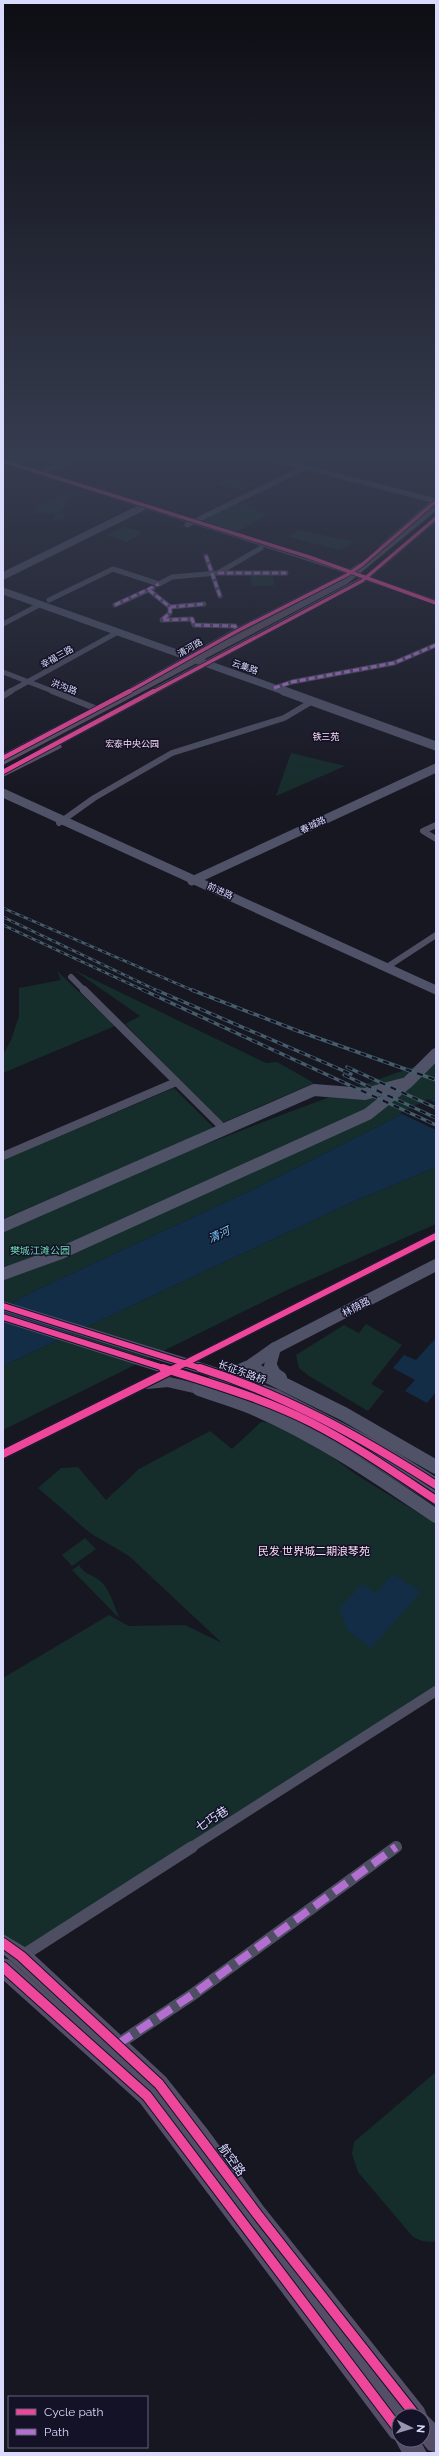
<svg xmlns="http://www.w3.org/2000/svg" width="439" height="2456" viewBox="0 0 439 2456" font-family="Raleway,'Noto Sans SC',sans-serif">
  <rect width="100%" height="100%" fill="#171722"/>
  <g fill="#152d2b">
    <polygon points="231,477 255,484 242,490 216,484"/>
    <polygon points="63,494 70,497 64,509 57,513 66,514 63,520 54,520 56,513 33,514 40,505"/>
    <polygon points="237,503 267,514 234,534 199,522"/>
    <polygon points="123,527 143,532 127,542 107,535"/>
    <polygon points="300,530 354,542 339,550 289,537"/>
    <polygon points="272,575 275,584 273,586 252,586 250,576"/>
    <polygon points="291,753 345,766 276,796"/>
    <polygon points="74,970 266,1063 277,1062 314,1083 222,1123 125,1024 140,1016"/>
    <polygon points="57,971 115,1026 3,1073 3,1055 11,1040 19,1016 19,988 61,980"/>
    <path d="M436 1059V1097L256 1188 30 1293 3 1308V1228C145 1166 290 1110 436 1059Z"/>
    <polygon points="174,1088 214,1128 3,1219 3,1160"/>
    <polygon points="436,1167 436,1224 287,1290 3,1430 3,1366 348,1204"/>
    <polygon points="366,1324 402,1345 371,1384 384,1391 368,1411 309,1376 299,1368 296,1355 344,1325 359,1333"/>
    <path d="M261 1422C293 1423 333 1459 360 1477 385 1493 411 1508 436 1524V1691L21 1956 3 1943V1678L109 1615 129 1626 185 1625 222 1643 129 1556 90 1533 38 1488 61 1468 78 1467 106 1500 139 1469 210 1431 232 1449Z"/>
    <polygon points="85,1538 96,1549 72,1566 62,1555"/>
    <path d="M79 1565C86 1576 90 1573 99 1580 110 1588 114 1607 120 1619L72 1570Z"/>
    <polygon points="436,2072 436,2239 434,2242 422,2241 413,2237 358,2172 352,2154 354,2142"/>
  </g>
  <g fill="#132d46">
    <polygon points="436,1097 436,1167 348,1204 3,1366 3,1308 30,1293 256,1188"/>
    <polygon points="436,1338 436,1392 427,1403 405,1391 415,1380 393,1368 404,1355 416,1360"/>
    <polygon points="393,1574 421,1592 371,1648 348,1631 339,1609 362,1584 376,1593"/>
  </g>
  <polygon fill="#171722" points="428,1099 436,1103 436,1130 400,1113"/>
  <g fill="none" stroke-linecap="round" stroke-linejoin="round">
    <g stroke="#4d4e62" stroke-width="5">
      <polyline points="265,457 436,501"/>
      <polyline points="40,473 76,457"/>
      <polyline points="187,525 304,468"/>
      <polyline points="206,556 220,596"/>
      <polyline points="219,573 286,573"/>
      <polyline points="149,590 170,607 204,604"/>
      <polyline points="49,600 113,569 159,584 172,577 218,573 261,548"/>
      <polyline points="115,605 153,588"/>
      <polyline points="170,607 170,613 162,620 192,619 194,625 235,626 236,629"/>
      <polyline points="3,624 41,604"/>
      <polyline points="3,672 55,692"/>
      <polyline points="274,688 292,682 394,663 436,645"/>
      <polyline points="9,692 118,632"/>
    </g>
    <g stroke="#4d4e62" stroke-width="6">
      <polyline points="52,691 97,709"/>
      <polyline points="3,696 11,691"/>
      <polyline points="59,823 94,798 172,753 284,718 311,702"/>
      <polyline points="436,825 423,831 436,839"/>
      <polyline points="387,967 436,935"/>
      <polyline points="71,977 85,991"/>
    </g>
    <g stroke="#4d4e62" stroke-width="8">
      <polyline points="84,990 224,1129"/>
      <polyline points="3,1156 176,1082"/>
      <polyline points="174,1369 436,1236"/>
    </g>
    <g stroke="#4d4e62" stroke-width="10">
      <polyline points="147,1384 168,1382 199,1389"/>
      <polyline points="3,1454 176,1368"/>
      <polyline points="190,1848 436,1691"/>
      <polyline points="394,1848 396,1847"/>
    </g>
    <g stroke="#4d4e62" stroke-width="12">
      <polyline points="22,1956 192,1847"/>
      <polyline points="118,2044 192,1995 396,1847"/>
    </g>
    <g stroke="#505268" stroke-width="7">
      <polyline points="3,576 143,507"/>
      <polyline points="3,591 286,692"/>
    </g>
    <g stroke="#505268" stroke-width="9">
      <polyline points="284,691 436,746"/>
      <polyline points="3,793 436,990"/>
      <polyline points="192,881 436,768"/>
    </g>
    <g stroke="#505268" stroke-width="12">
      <polyline points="3,1226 314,1090 365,1094 403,1084"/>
      <polyline points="3,1274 61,1253 368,1114 408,1082 436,1054"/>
      <polyline points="249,1367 253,1369"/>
      <polyline points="245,1369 275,1348 436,1265"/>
      <polyline points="271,1369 270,1366 275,1348"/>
    </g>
    <g stroke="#505268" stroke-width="14">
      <path d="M247 1368 199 1389C216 1395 234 1400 251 1407 317 1435 377 1476 436 1516"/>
      <polyline points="251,1368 344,1414 436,1467"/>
      <polyline points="271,1368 274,1374 280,1378"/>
    </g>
    <g fill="#544f67" fill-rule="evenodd">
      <polygon points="3,459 350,569 359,563 365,563 365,567 357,572 365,575 436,516 436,522 371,577 436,600 436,605 367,581 45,753 39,753 39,749 360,578 352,575 240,633 135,692 129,692 129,688 234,629 345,573 3,463"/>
      <polygon points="433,499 436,499 436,505 384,551 378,551 378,547"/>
      <polygon points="78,715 85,717 3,761 3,754"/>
      <polygon points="3,1301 212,1366 279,1390 382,1443 436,1477 436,1491 433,1490 436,1492 436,1506 366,1461 307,1427 265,1408 197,1384 3,1322 3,1312 260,1395 202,1374 3,1311"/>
      <polygon points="3,1934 28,1949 166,2077 208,2130 264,2207 424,2408 427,2415 436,2424 436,2453 428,2450 420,2440 423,2440 423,2416 399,2416 399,2440 420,2440 427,2453 402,2453 395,2440 391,2438 140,2103 3,1980 3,1958 10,1960 106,2046 3,1954"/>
    </g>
    <g fill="#5f5267" fill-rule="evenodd">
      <polygon points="436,504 436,511 347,584 3,765 3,758 341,580"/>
      <polygon points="57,743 62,746 61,748 3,777 3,770"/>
    </g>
    <g stroke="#455d68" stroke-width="2.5">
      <g id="rail-far1">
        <polyline points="3,908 194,991"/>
        <polyline points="3,917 158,991"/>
        <polyline points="3,925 145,991"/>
      </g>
    </g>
    <g stroke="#455d68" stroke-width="3.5">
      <g id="rail">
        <polyline points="143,990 436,1125"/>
        <polyline points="156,990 351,1074"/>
        <polyline points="192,990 298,1031 436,1080"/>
        <polyline points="347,1067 436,1108"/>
        <polyline points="344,1075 436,1118"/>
      </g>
    </g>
    <use href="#rail-far1" stroke="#131227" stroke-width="1.5" stroke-dasharray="4.5" stroke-linecap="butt"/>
    <use href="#rail" stroke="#131227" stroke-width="2" stroke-dasharray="6" stroke-linecap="butt"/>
    <g stroke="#b36fd0" stroke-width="3" stroke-dasharray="6 3" stroke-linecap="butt">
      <polyline points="206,556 220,596"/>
      <polyline points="218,573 286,573"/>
      <polyline points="149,590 170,607 204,604"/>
      <polyline points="115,605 159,584"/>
      <polyline points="170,607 170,613 162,620 192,619 194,625 235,626 236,629"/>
      <polyline points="274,688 292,682 394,663 436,645"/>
    </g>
    <polyline stroke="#b36fd0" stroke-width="6" stroke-dasharray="12 6" stroke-linecap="butt" points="394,1848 396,1847"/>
    <polyline stroke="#b36fd0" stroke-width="8" stroke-dasharray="16 8" stroke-linecap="butt" points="118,2044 192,1995 396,1847"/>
    <g stroke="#131227" stroke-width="5">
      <g id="cycleway-far4">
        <polyline points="3,461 309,557 436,603"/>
        <polyline points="128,692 237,631 347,575 363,564 436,501"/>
        <polyline points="153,692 362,581 436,518"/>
      </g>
    </g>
    <g stroke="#131227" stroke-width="6">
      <g id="cycleway-far3">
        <polyline points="3,758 130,691"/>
        <polyline points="3,772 154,691"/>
      </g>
    </g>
    <g stroke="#131227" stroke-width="8">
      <g id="cycleway-far2">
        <polyline points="3,1306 203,1369"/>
        <polyline points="3,1317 167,1369"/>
        <polyline points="174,1369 436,1236"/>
      </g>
    </g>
    <g stroke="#131227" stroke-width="10">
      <g id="cycleway-far1">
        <path d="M163 1368C213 1384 265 1399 312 1423 355 1445 395 1473 436 1500"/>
        <path d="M200 1368C285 1395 361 1437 436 1485"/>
        <polyline points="3,1454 176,1368"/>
      </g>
    </g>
    <g stroke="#131227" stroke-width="12">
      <g id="cycleway">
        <polyline points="3,1943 21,1956 159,2084 257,2214 416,2416"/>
        <polyline points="3,1967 147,2096 399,2430"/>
      </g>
    </g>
    <use href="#cycleway-far4" stroke="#ed469a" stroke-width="3.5"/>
    <use href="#cycleway-far3" stroke="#ed469a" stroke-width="4.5"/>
    <use href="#cycleway-far2" stroke="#ed469a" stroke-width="6"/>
    <use href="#cycleway-far1" stroke="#ed469a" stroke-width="8"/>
    <use href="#cycleway" stroke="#ed469a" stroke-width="10"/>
  </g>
  <linearGradient id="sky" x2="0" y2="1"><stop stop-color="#0d0d13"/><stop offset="0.57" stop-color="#363c4f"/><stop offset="1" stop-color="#363c4f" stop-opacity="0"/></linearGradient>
  <rect width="439" height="801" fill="url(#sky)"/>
  <g text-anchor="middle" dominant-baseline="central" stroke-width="3" stroke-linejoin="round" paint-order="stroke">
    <g font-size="9" fill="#dadbfc" stroke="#131227">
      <text transform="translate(190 648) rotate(-30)">清河路</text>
      <text transform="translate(57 657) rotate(-29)">幸福三路</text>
      <text transform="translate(245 667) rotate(20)">云集路</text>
      <text transform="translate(64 687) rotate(21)">洪沟路</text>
      <text transform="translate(313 825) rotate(-25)">春城路</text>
      <text transform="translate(220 891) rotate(24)">前进路</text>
    </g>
    <g font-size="9" fill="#fddcf5" stroke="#131227">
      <text x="326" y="737">铁三苑</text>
      <text x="132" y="744">宏泰中央公园</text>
    </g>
    <g font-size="10" fill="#6bd8ae" stroke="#131227">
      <text x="40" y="1250">樊城江滩公园</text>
    </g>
    <g font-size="10" fill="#dadbfc" stroke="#131227">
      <text transform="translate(356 1307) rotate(-27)">林荫路</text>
      <text transform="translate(242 1372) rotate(20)">长征东路桥</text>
    </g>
    <g font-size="11" font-style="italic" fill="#70c9f5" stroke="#131227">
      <text transform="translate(219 1235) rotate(-25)">清河</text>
    </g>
    <g font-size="11" fill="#fddcf5" stroke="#131227">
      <text x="314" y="1551">民发·世界城二期浪琴苑</text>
    </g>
    <g font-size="12" fill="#dadbfc" stroke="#131227">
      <text transform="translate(212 1819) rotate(-32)">七巧巷</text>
      <text transform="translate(232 2160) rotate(54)">航空路</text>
    </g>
  </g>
  <rect width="439" height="2456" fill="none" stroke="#dadbfc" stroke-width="8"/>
  <rect x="8" y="2396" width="140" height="52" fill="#131227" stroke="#63627c"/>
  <rect x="16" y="2409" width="20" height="6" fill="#ed469a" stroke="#63627c"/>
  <text x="44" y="2416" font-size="12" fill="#dadbfc">Cycle path</text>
  <rect x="16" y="2429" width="20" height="6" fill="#b36fd0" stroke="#63627c"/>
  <text x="44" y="2436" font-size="12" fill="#dadbfc">Path</text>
  <g transform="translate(411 2428) rotate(95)"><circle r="19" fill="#131227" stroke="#63627c"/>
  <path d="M0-3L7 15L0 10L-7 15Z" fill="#9696b0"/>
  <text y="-6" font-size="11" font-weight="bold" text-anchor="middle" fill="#dadbfc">N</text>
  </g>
</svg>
